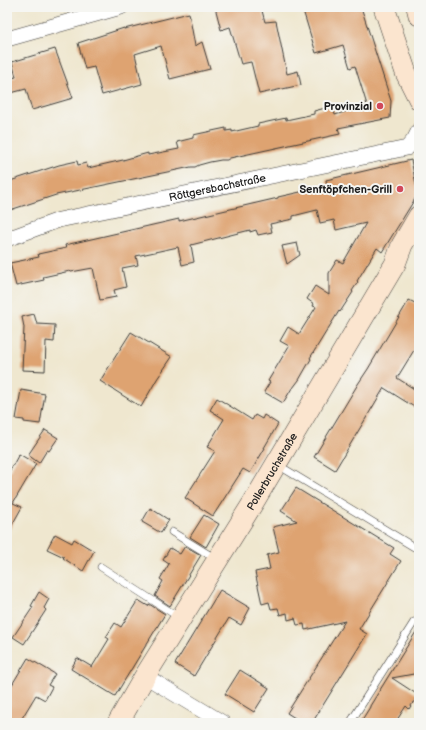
<svg xmlns="http://www.w3.org/2000/svg" width="426" height="730" viewBox="0 0 426 730" font-family="'Balsamiq Sans',sans-serif">
  <rect width="100%" height="100%" fill="#f6f6f2"/>
  <filter id="ink" filterUnits="userSpaceOnUse"><feTurbulence type="fractalNoise" baseFrequency=".025" numOctaves="2"/><feDisplacementMap in="SourceGraphic" scale="8" xChannelSelector="R" yChannelSelector="G"/><feConvolveMatrix kernelMatrix="1 2 1 2 8 2 1 2 1" color-interpolation-filters="sRGB"/></filter>
  <filter id="wash" filterUnits="userSpaceOnUse"><feTurbulence type="fractalNoise" baseFrequency=".012" numOctaves="4" result="noise"/><feDisplacementMap in="SourceGraphic" scale="16" xChannelSelector="R" yChannelSelector="G"/><feGaussianBlur stdDeviation="0.9" result="paint"/><feColorMatrix in="noise" values="0 0 0 0 0 0 0 0 0 0 0 0 0 0 0 0 0 1.4 0 .05"/><feComposite in="paint" operator="in"/></filter>
  <g filter="url(#wash)">
    <rect width="100%" height="100%" fill="#efe7cf"/>
    <g id="blocks">
      <g fill="#dea371">
        <polygon points="215,7 261,7 265,22 276,21 287,74 298,71 301,85 259,94 251,62 241,64 230,27 221,30"/>
        <polygon points="302,7 361,7 391,101 390,118 338,128 340,134 230,158 227,160 221,160 210,162 199,165 195,167 191,167 172,171 56,195 7,211 7,182 59,165 77,161 78,165 86,163 88,168 123,160 148,153 148,155 179,149 177,142 193,138 193,135 226,128 226,131 232,130 232,132 258,126 258,124 286,118 286,120 314,114 314,111 333,106 335,115 367,105 355,66 350,68 343,45 316,53"/>
        <polygon points="189,13 195,46 202,42 210,69 170,79 161,46 135,54 142,84 102,95 94,67 85,69 78,43 124,28 124,29"/>
        <polygon points="55,49 73,98 32,110 26,89 7,94 7,79 16,77 12,62"/>
        <polygon points="411,160 418,194 382,252 377,248 357,281 358,282 352,291 353,292 340,312 339,311 310,358 311,359 299,380 293,388 292,388 283,403 264,392 270,382 268,381 289,346 280,341 288,327 299,334 316,307 313,306 314,304 307,299 315,286 329,295 329,273 337,260 343,263 366,223 336,230 334,220 320,223 317,210 293,216 293,219 270,224 272,232 258,235 256,230 250,232 250,230 191,245 194,262 182,265 178,247 136,256 138,265 122,268 126,287 114,290 116,297 100,300 93,268 71,272 70,271 43,277 44,280 16,286 10,263 39,257 38,254 66,248 65,245 179,219 179,221 278,198 278,197 327,186 326,180"/>
        <polygon points="297,243 300,255 287,264 282,246"/>
        <polygon points="409,300 419,305 419,342 397,378 419,392 419,410 384,388 335,470 314,457 358,384 368,369"/>
        <polygon points="34,314 37,324 55,325 54,342 46,341 45,371 22,370 24,327 22,317"/>
        <polygon points="131,332 172,357 157,379 141,407 100,381"/>
        <polygon points="21,390 45,394 40,424 24,422 24,420 16,419"/>
        <polygon points="217,398 252,420 255,415 262,419 264,415 278,424 264,448 265,448 250,473 243,469 213,516 185,498 215,451 207,447 224,419 210,410"/>
        <polygon points="45,430 58,438 49,451 47,450 39,463 28,455"/>
        <polygon points="19,454 36,464 13,503 22,507 7,534 7,476"/>
        <polygon points="296,488 394,548 390,554 401,561 359,629 367,634 312,723 303,723 287,713 345,621 305,630 304,624 297,625 295,618 288,620 287,613 280,615 278,608 271,609 269,602 262,604 255,572 270,569 267,555 279,552 273,527 297,521 281,511"/>
        <polygon points="150,508 169,520 161,533 142,522"/>
        <polygon points="204,515 219,524 206,547 190,537"/>
        <polygon points="55,534 72,543 74,539 94,551 83,571 63,558 64,557 47,549"/>
        <polygon points="185,546 201,555 170,606 155,596 163,581 160,579 169,564 163,560 170,548 180,554"/>
        <polygon points="220,590 250,608 241,625 229,618 194,676 175,664"/>
        <polygon points="39,592 49,599 44,608 46,610 24,644 13,637 33,607 31,606"/>
        <polygon points="138,600 148,606 149,604 165,614 115,696 71,669 77,658 92,667 109,639 106,637 115,623 121,627"/>
        <polygon points="419,627 419,673 392,678 418,695 409,709 406,706 395,723 360,723 370,707 370,706"/>
        <polygon points="28,658 55,674 48,685 52,687 45,700 36,695 19,723 17,723 7,717 7,693"/>
        <polygon points="240,670 269,688 254,712 225,694"/>
      </g>
    </g>
  </g>
  <g filter="url(#ink)">
    <use href="#blocks" fill-opacity="0" stroke="#3c3a37" stroke-width="1"/>
    <g fill="none" stroke-linecap="round" stroke-linejoin="round">
      <g stroke="#3c3a37" stroke-width="8">
        <g id="lane">
          <polyline points="278,465 414,547"/>
          <polyline points="172,532 216,559"/>
          <polyline points="101,567 180,618"/>
          <polyline points="350,723 414,622"/>
        </g>
      </g>
      <g stroke="#3c3a37" stroke-width="16">
        <g id="street">
          <polyline points="7,39 121,7"/>
          <path id="s1" d="M7 239 59 220 407 148 414 140 419 130"/>
          <polyline points="145,676 223,723"/>
        </g>
      </g>
      <g stroke="#3c3a37" stroke-width="22">
        <g id="secondary">
          <polyline points="384,7 406,73 419,99"/>
          <polyline points="417,7 419,15"/>
          <path id="s2" d="M118 723 145 676 253 503 395 264 402 245 419 216"/>
        </g>
      </g>
      <use href="#lane" stroke="#fff" stroke-width="7"/>
      <use href="#street" stroke="#fff" stroke-width="15"/>
      <use href="#secondary" stroke="#fbe5cf" stroke-width="21"/>
    </g>
  </g>
  <g fill="#d1495b" stroke="#f6f6f2" stroke-width="1.5">
    <circle cx="380" cy="106" r="4"/>
    <circle cx="400" cy="189" r="4"/>
  </g>
  <g text-anchor="middle" dominant-baseline="central" stroke-width="4" stroke-linejoin="round" paint-order="stroke">
    <g font-size="11" font-weight="bold" fill="#1c1c1c" stroke="#f6f6f2" text-anchor="end">
      <text x="372" y="106">Provinzial</text>
      <text x="392" y="189">Senftöpfchen-Grill</text>
    </g>
    <g font-size="11" fill="#1c1c1c" stroke="#f6f6f2">
      <text stroke="none"><textPath href="#s1" startOffset="217">Röttgersbachstraße</textPath></text>
      <text stroke="none"><textPath href="#s2" startOffset="295">Pollerbruchstraße</textPath></text>
    </g>
  </g>
  <rect width="426" height="730" fill="none" stroke="#f6f6f2" stroke-width="24"/>
</svg>
